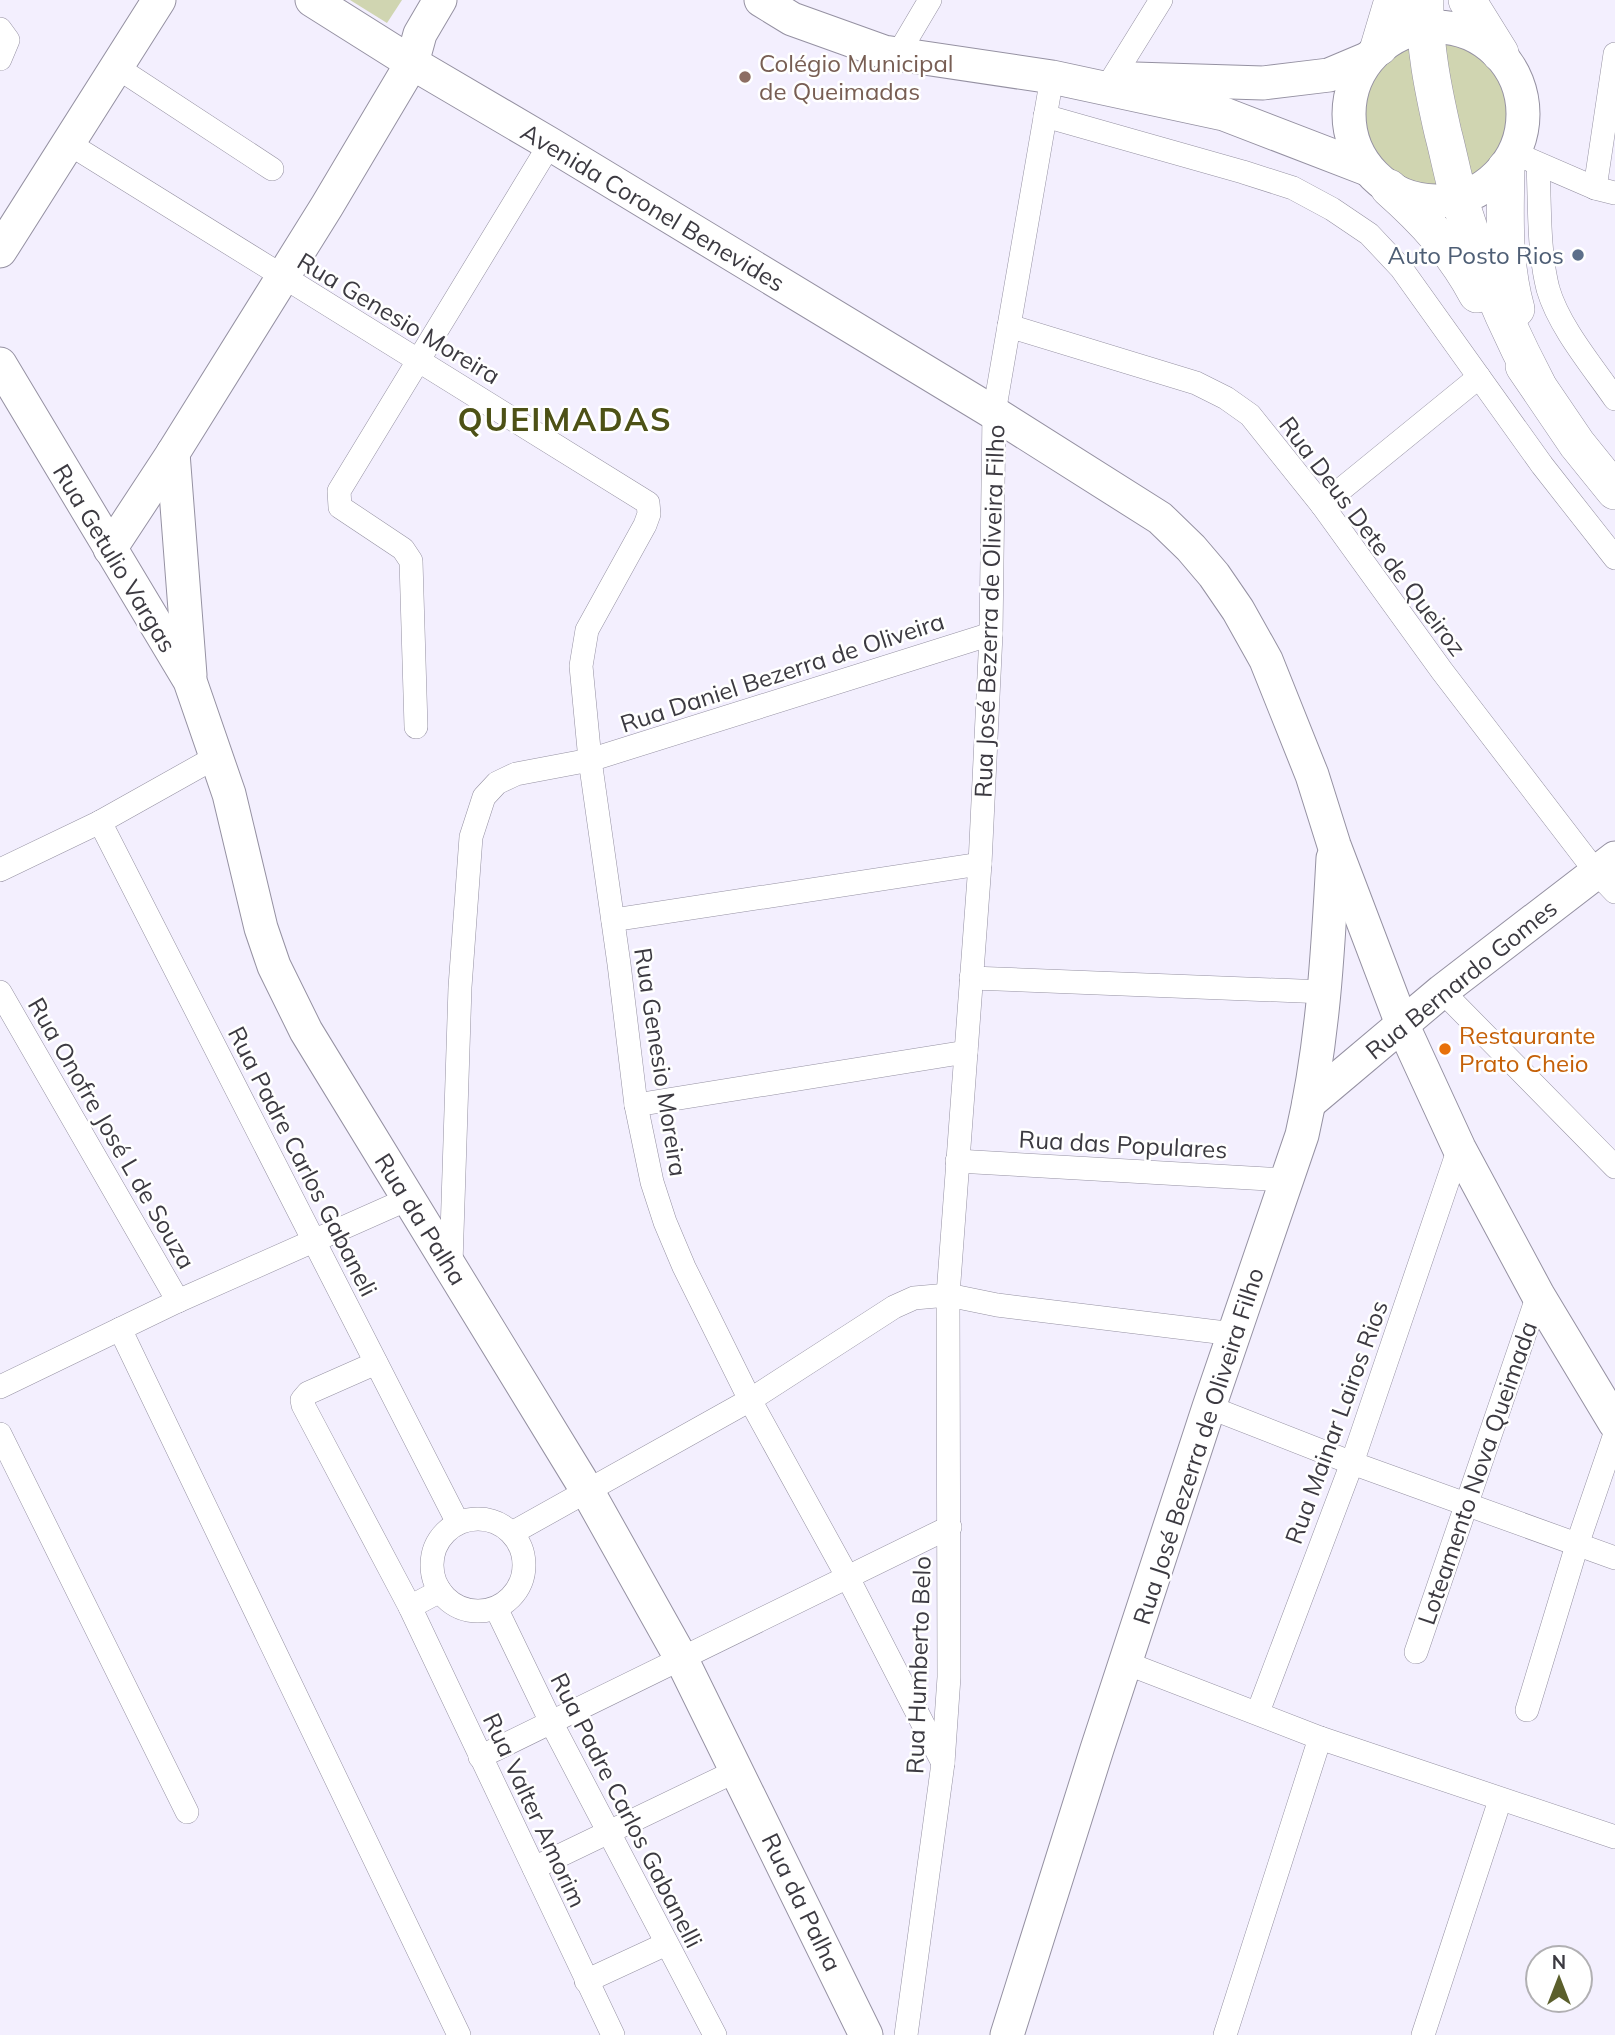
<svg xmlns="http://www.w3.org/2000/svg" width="1615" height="2035" viewBox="0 0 1615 2035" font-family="Mulish,sans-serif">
  <rect width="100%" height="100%" fill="#f3effe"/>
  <g fill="#d0d5b1">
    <polygon points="350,0 402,0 387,23"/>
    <path d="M1437 36C1526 45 1543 148 1465 189Z"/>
    <path d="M1412 39 1450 193C1439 193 1428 195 1417 192 1367 176 1337 118 1369 71 1380 56 1396 46 1412 39Z"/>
  </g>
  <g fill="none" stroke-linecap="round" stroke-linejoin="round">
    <g stroke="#9591a2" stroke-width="24">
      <g id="street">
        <polyline points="0,29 8,40 0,59"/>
        <polyline points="898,54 930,0"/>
        <polyline points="118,68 272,169"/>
        <polyline points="1112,79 1161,0"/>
        <polyline points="1045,116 1243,172 1293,188 1332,209 1369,234 1401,268 1542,465 1615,558"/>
        <polyline points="68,143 648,503 649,514 645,525 587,630 581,666 590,760 619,964 636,1105 652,1182 665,1222 684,1267 750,1400 847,1576 943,1763"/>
        <polyline points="1514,153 1595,188 1615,193"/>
        <path d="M1538 165C1540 205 1538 249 1548 289 1559 327 1593 367 1615 399"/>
        <polyline points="1595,188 1615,54"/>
        <polyline points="1009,326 1196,383 1226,398 1250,415 1322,505 1442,671 1596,872 1615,892"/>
        <polyline points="1322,505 1479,377"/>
        <polyline points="416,727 411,561 403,549 340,507 339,491 550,144"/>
        <polyline points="100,822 458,1523"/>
        <polyline points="0,870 100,822 216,757"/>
        <polyline points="613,920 980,864"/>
        <polyline points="971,978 1325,992"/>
        <polyline points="1442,991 1615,1167"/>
        <polyline points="0,992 178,1301"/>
        <polyline points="636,1105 966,1052"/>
        <polyline points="957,1161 1286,1180"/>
        <polyline points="451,1264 460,987 471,837 484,797 497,783 516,774 590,760 991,634"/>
        <polyline points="120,1329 459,2035"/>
        <polyline points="376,1363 308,1393 302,1400 303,1405 410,1607"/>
        <polyline points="0,1387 178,1301 408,1199"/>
        <polyline points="1209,1407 1352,1463 1615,1558"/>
        <polyline points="0,1434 187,1812"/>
        <circle cx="478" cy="1565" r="46"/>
        <polyline points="512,1533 750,1400 894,1307 914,1298 948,1295 997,1305 1234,1334"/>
        <polyline points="440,1591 410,1607 613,2035"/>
        <polyline points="496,1608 551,1722 715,2035"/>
        <polyline points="1416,1652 1538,1295"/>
        <polyline points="1126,1663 1320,1738 1615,1837"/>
        <polyline points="1527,1710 1577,1545 1615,1434"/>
        <polyline points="1258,1712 1352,1463 1459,1148"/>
        <polyline points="480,1757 950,1527"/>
        <polyline points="534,1868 738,1770"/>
        <polyline points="586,1981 666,1944"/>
        <polyline points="906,2035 943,1763 949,1677 948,1295 980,864 991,634 994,413 1052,77"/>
        <polyline points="1225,2035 1320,1738"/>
        <polyline points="1423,2035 1500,1800"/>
      </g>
    </g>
    <g stroke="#9591a2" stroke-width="35">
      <g id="secondary">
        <polyline points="312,0 412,63 550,144 994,413 1160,518 1191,548 1214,575 1238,610 1266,660 1312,775 1334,845 1402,1024 1459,1148 1538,1295 1615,1423"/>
        <polyline points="761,0 792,19 884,52 1052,77 1224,114 1367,169"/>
        <circle cx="1436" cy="114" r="87"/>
        <polyline points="1135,79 1263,83 1329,75 1367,59"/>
        <polyline points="0,251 159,0"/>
        <polyline points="0,364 190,681 229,794 261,928 274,966 306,1031 588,1492 681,1658 866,2035"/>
        <polyline points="173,453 190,675"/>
        <polyline points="110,549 173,453 327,206 412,63 420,34 440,0"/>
        <polyline points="1309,1103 1442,991 1615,858"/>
        <path d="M1007 2035 1097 1749 1209 1407 1302 1135C1323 1044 1328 951 1333 858"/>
      </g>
    </g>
    <g stroke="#9591a2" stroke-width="38">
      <g id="primary">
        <path d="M1425 0C1424 45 1433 89 1443 133 1449 155 1453 179 1460 201 1480 265 1506 325 1537 384"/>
        <polyline points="1467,0 1500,53"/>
        <polyline points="1379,47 1393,0"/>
        <path d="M1506 168C1505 216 1503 262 1516 309"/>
        <path d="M1389 188C1424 219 1455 252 1477 294"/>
        <polyline points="1524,366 1577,444 1615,491"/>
      </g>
    </g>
    <use href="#street" stroke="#fff" stroke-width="23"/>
    <use href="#secondary" stroke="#fff" stroke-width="33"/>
    <use href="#primary" stroke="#fff" stroke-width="37"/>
  </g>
  <circle fill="#8d6e63" stroke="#fff" stroke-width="2.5" cx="745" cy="77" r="7"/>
  <circle fill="#5c6f8a" stroke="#fff" stroke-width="2.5" cx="1578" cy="255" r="7"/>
  <circle fill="#e8710a" stroke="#fff" stroke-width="2.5" cx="1445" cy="1049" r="7"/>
  <g text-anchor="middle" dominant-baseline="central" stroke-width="5" stroke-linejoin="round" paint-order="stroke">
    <g font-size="24" fill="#785e54" stroke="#fff" text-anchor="start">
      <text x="759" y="63">Colégio Municipal<tspan x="759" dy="28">de Queimadas</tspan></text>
    </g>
    <g font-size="24" fill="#3c3a41" stroke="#fff">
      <text transform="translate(653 207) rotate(31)">Avenida Coronel Benevides</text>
      <text transform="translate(399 318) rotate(31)">Rua Genesio Moreira</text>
      <text transform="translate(1373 536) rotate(53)">Rua Deus Dete de Queiroz</text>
      <text transform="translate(115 558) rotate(59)">Rua Getulio Vargas</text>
      <text transform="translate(989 611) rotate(-88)">Rua José Bezerra de Oliveira Filho</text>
      <text transform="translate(782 672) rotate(-18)">Rua Daniel Bezerra de Oliveira</text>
      <text transform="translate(1461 979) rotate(-39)">Rua Bernardo Gomes</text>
      <text transform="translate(661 1062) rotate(81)">Rua Genesio Moreira</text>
      <text transform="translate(112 1133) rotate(60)">Rua Onofre José L de Souza</text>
      <text transform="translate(1123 1144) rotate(3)">Rua das Populares</text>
      <text transform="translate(303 1161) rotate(63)">Rua Padre Carlos Gabaneli</text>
      <text transform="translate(421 1219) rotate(58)">Rua da Palha</text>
      <text transform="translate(1336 1422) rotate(-70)">Rua Mainar Lairos Rios</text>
      <text transform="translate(1198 1446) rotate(-72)">Rua José Bezerra de Oliveira Filho</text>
      <text transform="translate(1477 1473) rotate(-71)">Loteamento Nova Queimada</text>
      <text transform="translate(918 1665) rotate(-88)">Rua Humberto Belo</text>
      <text transform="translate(535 1810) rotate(65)">Rua Valter Amorim</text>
      <text transform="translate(627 1810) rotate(63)">Rua Padre Carlos Gabanelli</text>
      <text transform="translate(802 1902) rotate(64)">Rua da Palha</text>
    </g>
    <g font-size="24" fill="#4e5e75" stroke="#fff" text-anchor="end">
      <text x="1564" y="255">Auto Posto Rios</text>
    </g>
    <g font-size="24" fill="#c56008" stroke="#fff" text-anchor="start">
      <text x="1459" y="1035">Restaurante<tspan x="1459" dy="28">Prato Cheio</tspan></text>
    </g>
    <g font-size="32" font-weight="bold" letter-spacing="2" fill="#4d5116" stroke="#fff">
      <text x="565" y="419">QUEIMADAS</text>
    </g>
  </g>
  <g transform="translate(1559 1979)"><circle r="33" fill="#ffffff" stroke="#b1b0b3" stroke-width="2"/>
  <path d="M0-5L12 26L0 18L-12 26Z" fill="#5b5f2c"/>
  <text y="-10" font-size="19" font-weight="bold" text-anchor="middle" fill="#3c3a41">N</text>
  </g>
</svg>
